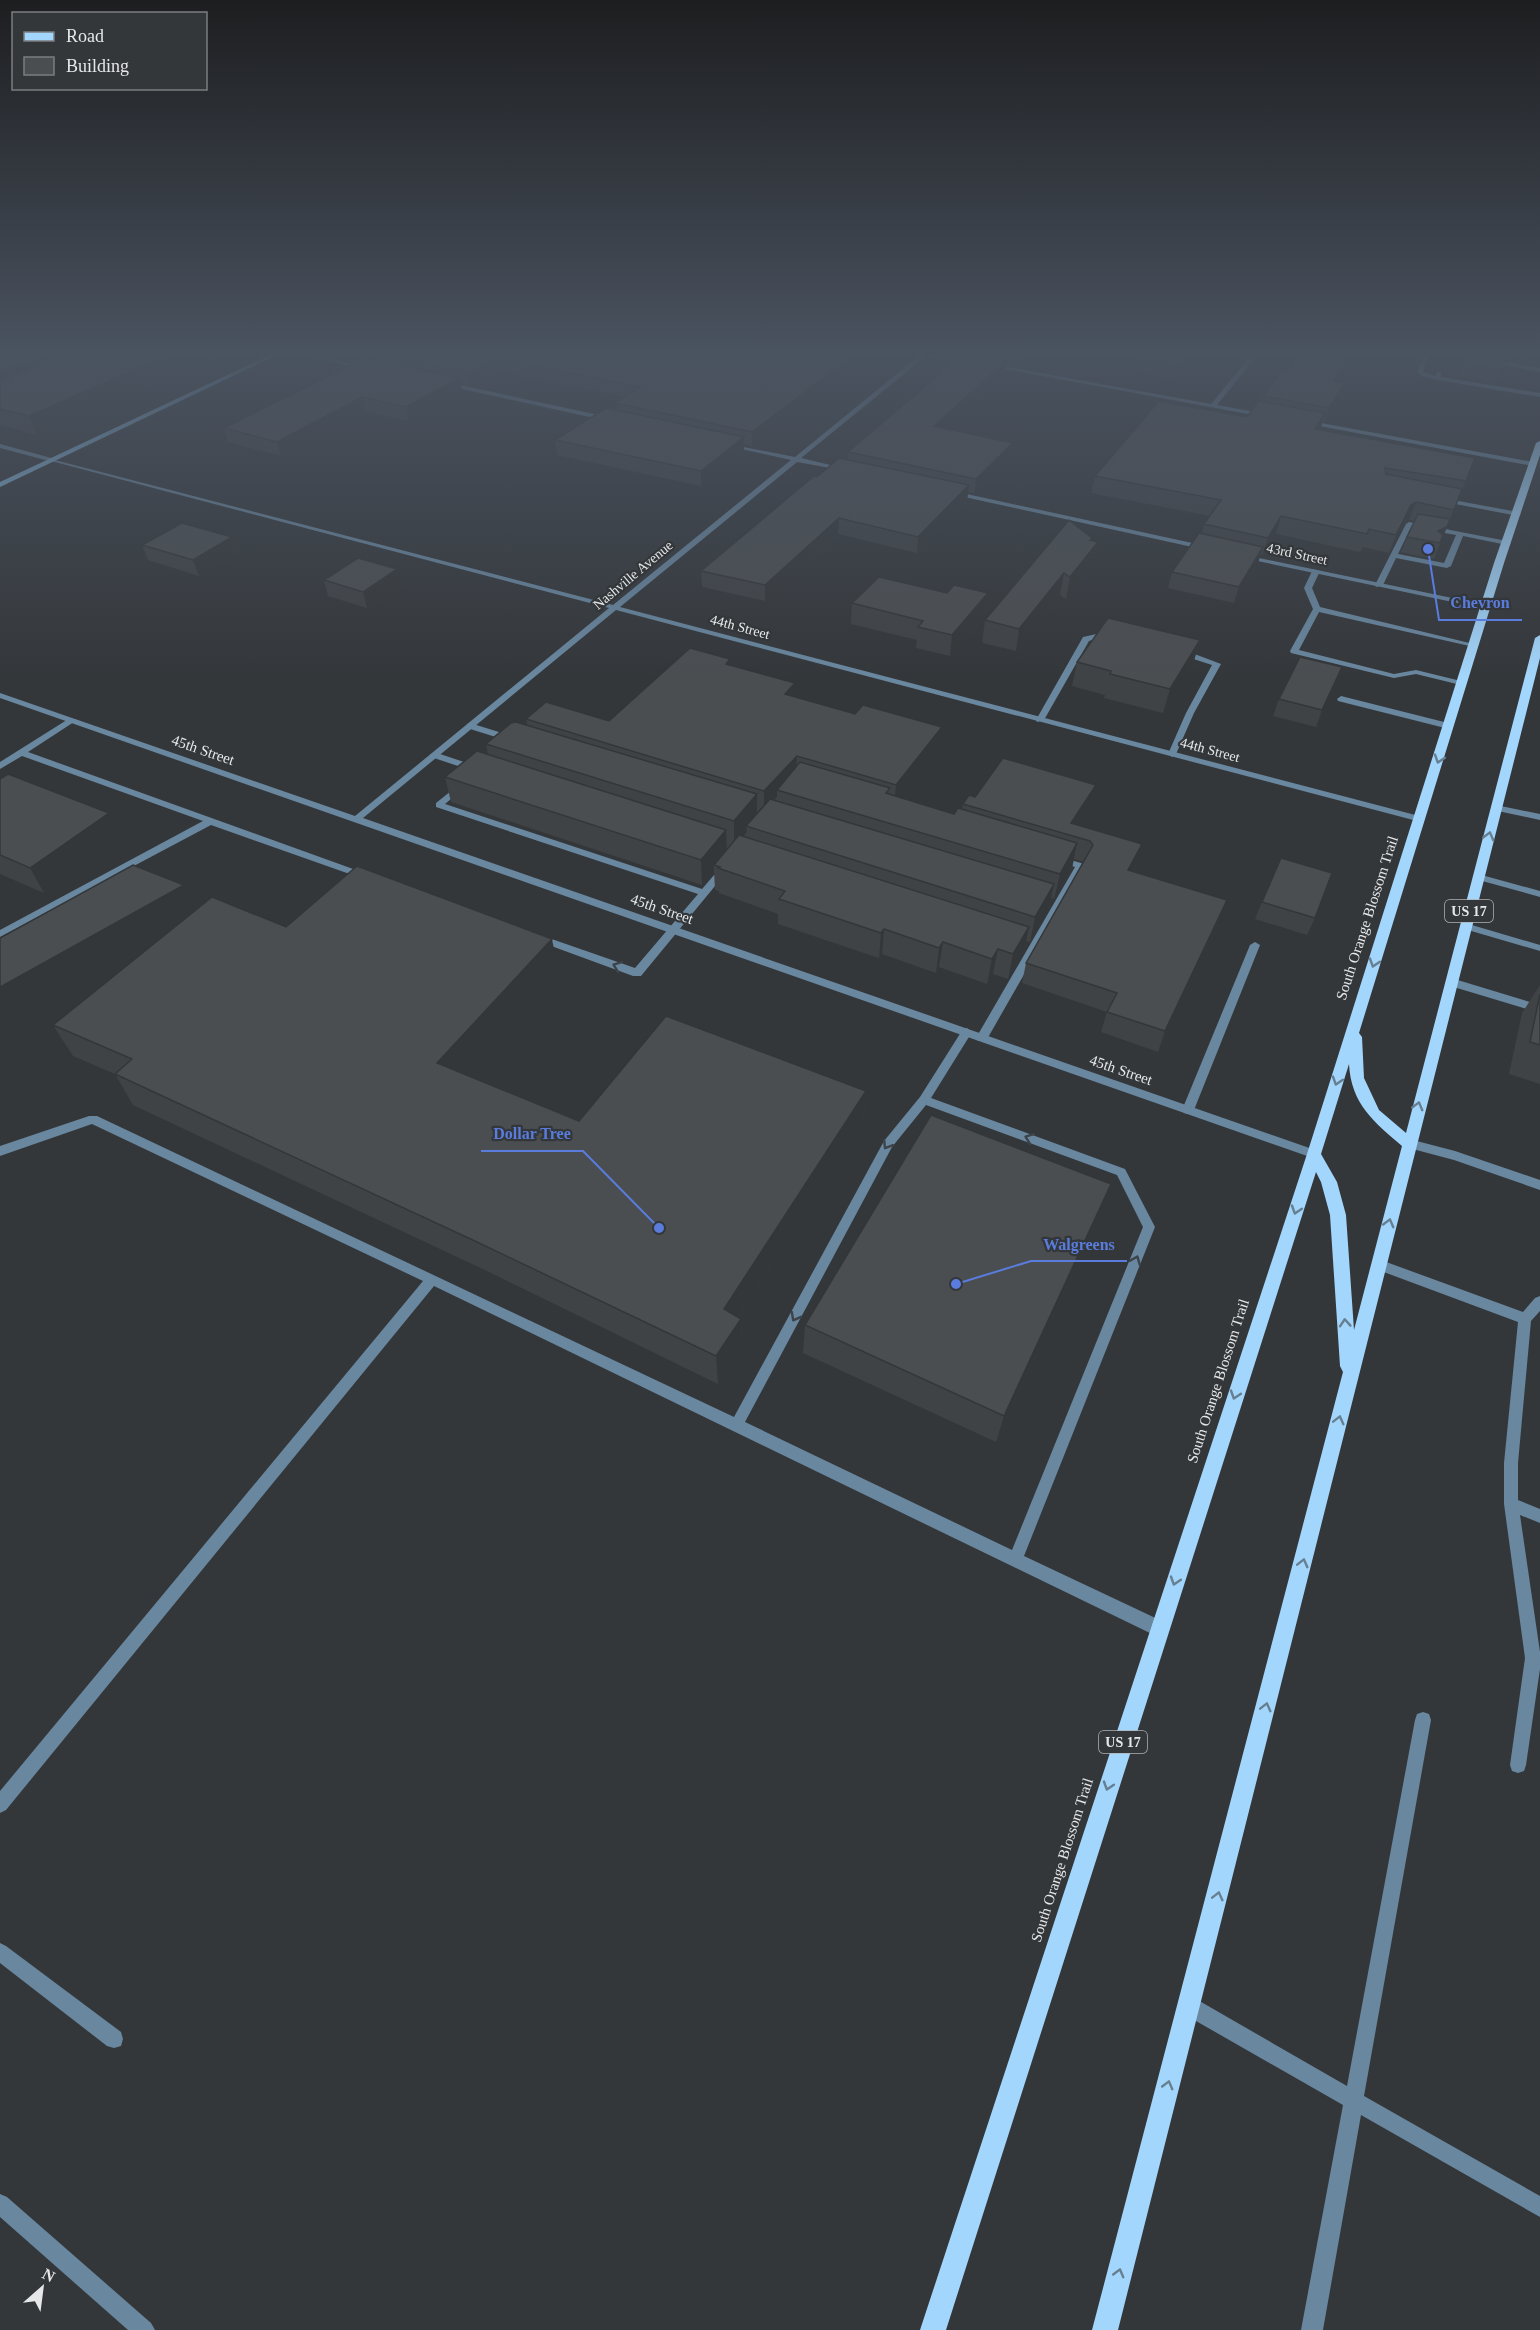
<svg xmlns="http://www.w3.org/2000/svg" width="1540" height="2330" viewBox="0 0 1540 2330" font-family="'Times New Roman',serif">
  <rect width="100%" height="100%" fill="#34373a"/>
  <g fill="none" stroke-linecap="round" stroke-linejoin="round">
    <g fill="#69879f" fill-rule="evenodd">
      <polygon points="1454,352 1540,368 1540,372 1451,355 1428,357 1423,372 1435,376 1438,371 1441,373 1441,377 1540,393 1540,397 1438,380 1422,376 1417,372 1424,355"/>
      <polygon points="0,444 55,459 56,460 53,462 0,448"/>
      <polygon points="1442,498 1518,512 1521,514 1518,516 1440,501 1439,500"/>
      <path d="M1409 522 1507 541 1511 543 1507 545 1463 536 1451 566 1447 568 1396 558 1383 585 1376 587 1375 585 1406 524ZM1411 527 1456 535 1444 563 1398 554Z"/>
      <polygon points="1313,569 1320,571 1312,588 1320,607 1478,645 1474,647 1319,612 1299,650 1394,674 1416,670 1465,682 1465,686 1416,674 1394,678 1291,653 1290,651 1313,609 1304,588"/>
      <polygon points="1101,633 1115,637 1111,639 1101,637 1089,641 1044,720 1037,722 1036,720 1083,637"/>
      <polygon points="1178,650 1184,650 1221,664 1194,713 1176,754 1172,757 1168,754 1186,713 1212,665 1178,654"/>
      <polygon points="1341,696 1452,724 1453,726 1449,729 1338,701 1337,699"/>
      <polygon points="70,718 77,720 28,752 367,874 369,876 367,878 361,878 211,825 0,937 0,930 203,821 22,756 0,769 0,762"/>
      <polygon points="470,723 515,737 516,739 512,742 467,728 467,724"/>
      <polygon points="434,752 479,767 480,769 476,772 431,757 430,755"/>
      <polygon points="461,783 466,786 464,788 445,804 702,889 721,867 724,866 729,869 641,976 633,976 535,940 534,938 535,936 543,936 635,968 698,894 436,807 436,803"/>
      <polygon points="1496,805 1540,814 1540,820 1493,810 1491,808"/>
      <polygon points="1058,856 1084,864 1086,866 986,1041 978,1041 976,1038 1075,867 1055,861 1055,857"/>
      <polygon points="1478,874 1540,891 1540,897 1475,879 1475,875"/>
      <polygon points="1465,923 1540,945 1540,951 1461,928 1460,926"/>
      <polygon points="1255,942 1260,945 1194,1110 1188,1114 1184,1113 1182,1110 1250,945"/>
      <polygon points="1451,978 1540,1005 1540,1013 1447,985 1446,982"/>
      <path d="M967 1028 972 1032 931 1098 1125 1169 1155 1227 1024 1556 1166 1623 1168 1629 1166 1635 1160 1637 1154 1635 434 1286 6 1810 0 1813V1791L423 1281 92 1124 0 1156V1146L89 1116H97L734 1417 884 1141 920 1097 963 1029ZM926 1105 1117 1175 1143 1227 1012 1550 745 1422 892 1147Z"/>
      <polygon points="1409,1139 1455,1151 1540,1180 1540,1190 1454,1160 1405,1147 1403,1144"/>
      <polygon points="1378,1259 1523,1312 1535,1298 1540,1296 1540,1311 1531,1321 1518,1463 1518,1500 1540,1509 1540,1523 1520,1515 1540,1652 1540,1669 1526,1765 1524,1771 1518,1773 1512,1771 1510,1765 1525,1658 1504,1504 1504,1463 1518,1322 1373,1268 1372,1264 1373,1260"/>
      <polygon points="1423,1712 1429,1714 1431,1720 1364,2096 1540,2196 1540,2217 1361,2115 1323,2330 1301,2330 1343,2105 1182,2013 1180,2006 1182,1999 1189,1997 1196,1999 1347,2086 1415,1720 1417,1714"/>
      <polygon points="0,1943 6,1946 121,2032 123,2039 121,2046 114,2048 107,2046 0,1963"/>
      <polygon points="0,2194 7,2197 151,2323 155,2330 128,2330 0,2217"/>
    </g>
    <g fill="#69879f" fill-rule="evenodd">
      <polygon points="291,352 301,352 370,368 367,370"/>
      <polygon points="916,352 930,352 929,353 972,362 969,364 926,356 801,458 847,469 847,471 797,462 620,607 1423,817 1423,821 1417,821 616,610 363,818 1318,1151 1320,1154 1318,1157 1310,1157 0,698 0,693 355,816 609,608 51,461 51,459 613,605 791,460 728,446 728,444 795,457 920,355 916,354"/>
      <polygon points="1254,352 1260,352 1217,405 1266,414 1264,417 989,366 992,364 1211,404"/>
      <polygon points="446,382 608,417 611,419 608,421 444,385"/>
      <polygon points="1305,420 1533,462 1536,464 1533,466 1303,423"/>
      <polygon points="953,491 1206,546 1210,548 1206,550 951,494 951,492"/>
      <polygon points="1240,554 1486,605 1490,607 1486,609 1243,558 1240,558"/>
    </g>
    <polygon fill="#83b5da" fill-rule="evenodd" points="276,352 283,352 0,487 0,482"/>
    <path fill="#a3d6fc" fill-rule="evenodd" d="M1540 441V455L1504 563 1359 1033 1362 1037 1364 1078 1379 1110 1406 1133 1535 638 1540 635V658L1118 2330H1092L1343 1372 1340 1366 1330 1215 1321 1182 1316 1172 946 2330H920L1307 1154 1494 563 1536 443ZM1349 1064C1351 1104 1374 1122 1402 1146L1354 1330 1346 1215 1337 1182 1321 1154Z"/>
  </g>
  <g fill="#404346">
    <polygon points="0,352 222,352 37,435 0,425"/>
    <polygon points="873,352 752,446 744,444 744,452 701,486 557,455 555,440 615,410 615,403 625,397 499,371 472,386 461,384 462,391 409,421 365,411 281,456 228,442 224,428 377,360 375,353"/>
    <polygon points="970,352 1028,352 1013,366 1006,365 1005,373 945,429 1011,456 975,493 968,492 967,501 917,553 838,534 765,601 702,587 701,571 848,460 848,452 936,378 936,374 969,353"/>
    <polygon points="1199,352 1175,380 1134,372 1137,358"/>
    <polygon points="1466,352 1509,352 1496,383 1456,376"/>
    <polygon points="1346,360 1343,374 1338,382 1345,383 1340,397 1324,422 1322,422 1320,429 1475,458 1434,559 1401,552 1415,521 1409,520 1405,522 1389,553 1363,547 1360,552 1276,534 1262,555 1260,555 1258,563 1234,603 1168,588 1172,572 1202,534 1204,524 1210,516 1091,493 1095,476 1247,417 1261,402 1263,396 1285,373"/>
    <polygon points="232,537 238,553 199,576 148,560 142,545"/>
    <polygon points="1092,538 1093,564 1066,599 1060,595 1016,651 982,643 985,620"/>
    <polygon points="397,569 401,585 367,608 328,596 324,580"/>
    <polygon points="947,593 988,593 985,614 950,656 916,648 917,640 851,624 852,603"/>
    <polygon points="1200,640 1193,664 1163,713 1104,698 1105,695 1072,686 1077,662"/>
    <polygon points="731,665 795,683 795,697 940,747 900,797 954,814 962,809 963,804 975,797 1091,806 1078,826 1136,865 1133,871 1227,900 1219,920 1158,1052 1101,1032 1107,1012 1022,983 1026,963 1084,862 1074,859 1072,868 1054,899 1051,898 1049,909 1030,942 1026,941 1024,952 1008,979 993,974 987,984 939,967 936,973 882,954 879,958 778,924 778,914 719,893 719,891 715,890 714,871 702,885 451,802 445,777 488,755 486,744 527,725 526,719 609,721"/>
    <polygon points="1342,667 1336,684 1316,727 1273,716 1279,699"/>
    <polygon points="0,779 121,838 44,893 0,874"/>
    <polygon points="184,885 195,910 286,927 558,970 464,1074 579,1121 866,1091 863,1122 738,1317 741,1319 742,1347 718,1384 487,1271 133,1105 115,1074 73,1056 53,1025 155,943 0,1032 0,938"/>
    <polygon points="1262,902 1315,918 1307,935 1255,919"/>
    <polygon points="1540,985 1540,1084 1509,1074 1522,1013"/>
    <polygon points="1111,1184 1100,1215 996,1442 803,1353 805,1325"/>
  </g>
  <g fill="#343739">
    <polygon points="50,352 100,352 0,394 0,372"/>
    <polygon points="176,352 222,352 37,435 29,416"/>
    <polygon points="857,352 873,352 752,446 752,432"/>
    <polygon points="1015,352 1028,352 1013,366"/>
    <polygon points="1190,352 1199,352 1175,380 1178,366"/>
    <polygon points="1347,352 1349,352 1347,359 1338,373 1342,359"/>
    <polygon points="497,358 499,371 472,386 469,373"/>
    <polygon points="1007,360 1005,373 933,440 934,426"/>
    <polygon points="1348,360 1343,374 1330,395 1334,381"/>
    <polygon points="460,378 462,391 409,421 406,407"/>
    <polygon points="1345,383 1340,397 1324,422 1329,408"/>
    <polygon points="362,397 365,411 281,456 277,442"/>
    <polygon points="1325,413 1320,430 1315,429"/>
    <polygon points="744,437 744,452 701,486 701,471"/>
    <polygon points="1013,443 1011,456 975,493 976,479"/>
    <polygon points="969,485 967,501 917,553 918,537"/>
    <polygon points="1416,502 1409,520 1405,522 1389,553 1396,535 1411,505"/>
    <polygon points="1281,516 1276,534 1262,555 1268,538"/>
    <polygon points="839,518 838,534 765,601 765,585"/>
    <polygon points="1447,527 1440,543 1438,531"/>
    <polygon points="232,537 238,553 199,576 193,560"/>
    <polygon points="1092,538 1089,553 1098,542 1093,564 1066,599 1070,577"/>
    <polygon points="1263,547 1258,563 1234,603 1239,587"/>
    <polygon points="397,569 401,585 367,608 363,592"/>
    <polygon points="1064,573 1060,595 1016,651 1019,629"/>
    <polygon points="988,593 985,614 950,656 952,635"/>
    <polygon points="1200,640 1193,664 1163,713 1170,689"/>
    <polygon points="1342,667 1336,684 1316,727 1322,710"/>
    <polygon points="795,683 795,703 785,694"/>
    <polygon points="942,727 940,747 894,805 896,785"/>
    <polygon points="797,756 796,776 777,790 777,797 764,810 764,791"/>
    <polygon points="1096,785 1091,806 1072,836 1071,823"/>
    <polygon points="757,794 757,819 746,826 747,832 734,846 734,821"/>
    <polygon points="109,813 121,838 44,893 30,868"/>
    <polygon points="726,830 727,855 714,865 714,871 702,885 701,860"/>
    <polygon points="1077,843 1072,868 1054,899 1060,874"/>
    <polygon points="1142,844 1136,865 1122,890 1128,870"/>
    <polygon points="1054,884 1049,909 1030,942 1035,917"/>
    <polygon points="184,885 199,918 0,1032 0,987"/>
    <polygon points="1227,900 1219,920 1158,1052 1165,1031"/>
    <polygon points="1029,927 1024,952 1008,979 1013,954"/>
    <polygon points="884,929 882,954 879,958 881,933"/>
    <polygon points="552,939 558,970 446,1094 437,1063"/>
    <polygon points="943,942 939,967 936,973 939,948"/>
    <polygon points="998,949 993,974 987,984 992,959"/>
    <polygon points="866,1091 863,1122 725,1337 724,1309"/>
    <polygon points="1111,1184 1100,1215 996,1442 1004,1416"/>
    <polygon points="741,1319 742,1347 718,1384 716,1356"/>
  </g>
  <g fill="#4b4e51" stroke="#343739" stroke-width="1.5">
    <polygon points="0,352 50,352 0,372"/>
    <polygon points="69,352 176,352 29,416 0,409 0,381"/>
    <polygon points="378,352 857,352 752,432 615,403 640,387 497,358 469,373 375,353"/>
    <polygon points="962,352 1007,360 934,426 1013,443 976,479 848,452 940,374 936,374"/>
    <polygon points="1144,352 1190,352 1178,366 1137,358"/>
    <polygon points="1300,352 1347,352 1342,359 1348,360 1334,381 1345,383 1329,408 1263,396 1281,372 1285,373"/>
    <polygon points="1466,352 1501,352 1508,353 1502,369 1461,362"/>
    <polygon points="365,358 460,378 406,407 362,397 277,442 224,428"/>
    <polygon points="1159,401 1247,417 1258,401 1325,413 1315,429 1475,458 1466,481 1385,468 1386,474 1462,489 1454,510 1416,502 1411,505 1396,535 1369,529 1367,534 1281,516 1268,538 1204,524 1221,500 1095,476"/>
    <polygon points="606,408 744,437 701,471 555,440"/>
    <polygon points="839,458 969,485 918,537 839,518 765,585 701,571 814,476 817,477"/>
    <polygon points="1418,514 1450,519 1447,527 1438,531 1443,535 1440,543 1407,537"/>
    <polygon points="1069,520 1092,538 1090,540 1098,542 1070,577 1064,573 1019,629 985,620"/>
    <polygon points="182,523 232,537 193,560 142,545"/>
    <polygon points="1199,533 1263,547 1239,587 1172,572"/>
    <polygon points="358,558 397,569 363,592 324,580"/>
    <polygon points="879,577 947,593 954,585 988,593 952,635 918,627 923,621 852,603"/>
    <polygon points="1108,618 1200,640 1170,689 1110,674 1111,671 1077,662"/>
    <polygon points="690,648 730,659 726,664 795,683 785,694 855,714 863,705 942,727 896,785 797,756 764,791 526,719 546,702 609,721"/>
    <polygon points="1300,657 1342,667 1322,710 1279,699"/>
    <polygon points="516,722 757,794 734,821 486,744 511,723"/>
    <polygon points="477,751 726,830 701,860 445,777"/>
    <polygon points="1003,758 1096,785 1071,823 1142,844 1128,870 1227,900 1165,1031 1107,1012 1117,993 1026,963 1093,845 1090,841 963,804 969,795 975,797"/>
    <polygon points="800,762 890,788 886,793 954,814 958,808 1077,843 1060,874 777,790"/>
    <polygon points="8,774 109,813 30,868 0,855 0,779"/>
    <polygon points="770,799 1054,884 1035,917 746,826"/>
    <polygon points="739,835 1029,927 1013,954 998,949 992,959 943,942 939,948 884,929 881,933 779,899 785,891 718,868 720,867 714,865"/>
    <polygon points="1281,858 1332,873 1315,918 1262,902"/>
    <polygon points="133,865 184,885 0,987 0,938"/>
    <polygon points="357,866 552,939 437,1063 579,1121 666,1016 866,1091 724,1309 741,1319 716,1356 477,1242 115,1074 132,1059 53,1025 212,897 286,927"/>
    <polygon points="1540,994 1540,1045 1530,1042"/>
    <polygon points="931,1115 1111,1184 1004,1416 805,1325"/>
  </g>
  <defs><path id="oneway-chevron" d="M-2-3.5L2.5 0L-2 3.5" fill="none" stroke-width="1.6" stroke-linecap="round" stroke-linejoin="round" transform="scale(1.5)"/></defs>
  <g stroke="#667f91">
    <use href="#oneway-chevron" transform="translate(1439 759) rotate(108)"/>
    <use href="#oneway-chevron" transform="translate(1489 836) rotate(-75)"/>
    <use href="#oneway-chevron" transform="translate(1374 963) rotate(108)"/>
    <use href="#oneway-chevron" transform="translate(1337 1081) rotate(108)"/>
    <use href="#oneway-chevron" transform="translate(1418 1106) rotate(-75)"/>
    <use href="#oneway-chevron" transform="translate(1296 1210) rotate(108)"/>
    <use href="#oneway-chevron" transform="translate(1389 1223) rotate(-75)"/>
    <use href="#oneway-chevron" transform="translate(1345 1323) rotate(-94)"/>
    <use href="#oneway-chevron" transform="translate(1235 1395) rotate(108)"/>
    <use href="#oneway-chevron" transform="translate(1339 1420) rotate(-76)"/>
    <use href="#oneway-chevron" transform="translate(1303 1563) rotate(-76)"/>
    <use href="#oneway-chevron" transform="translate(1175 1581) rotate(108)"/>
    <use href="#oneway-chevron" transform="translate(1266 1707) rotate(-76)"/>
    <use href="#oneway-chevron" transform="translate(1108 1786) rotate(108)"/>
    <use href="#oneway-chevron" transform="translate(1218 1896) rotate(-76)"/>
    <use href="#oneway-chevron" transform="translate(1168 2085) rotate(-75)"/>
    <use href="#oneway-chevron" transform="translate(1119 2273) rotate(-75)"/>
  </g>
  <g stroke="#3c4349">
    <use href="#oneway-chevron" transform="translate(617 966) rotate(-160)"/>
    <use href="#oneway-chevron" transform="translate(1029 1138) rotate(-160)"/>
    <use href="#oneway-chevron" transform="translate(887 1145) rotate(122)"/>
    <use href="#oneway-chevron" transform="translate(1136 1260) rotate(-68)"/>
    <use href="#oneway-chevron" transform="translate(795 1317) rotate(118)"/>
  </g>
  <linearGradient id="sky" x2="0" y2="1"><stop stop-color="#1d1e20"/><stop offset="0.52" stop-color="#4a5360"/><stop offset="1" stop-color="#4a5360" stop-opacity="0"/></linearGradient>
  <rect width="1540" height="678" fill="url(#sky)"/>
  <g text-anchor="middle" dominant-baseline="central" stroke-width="4.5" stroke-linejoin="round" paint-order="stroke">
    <g font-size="14" fill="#e5e7e9" stroke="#34373a">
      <text transform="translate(1297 554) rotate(12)">43rd Street</text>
      <text transform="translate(633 575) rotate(-40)">Nashville Avenue</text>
      <text transform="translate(740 627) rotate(15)">44th Street</text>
      <text transform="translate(1210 750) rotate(15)">44th Street</text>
    </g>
    <g fill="#34373a" stroke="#b0b2b4" stroke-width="1.5">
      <rect x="1445" y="900" width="48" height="22" rx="4.5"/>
      <rect x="1099" y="1731" width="48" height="22" rx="4.5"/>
    </g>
    <g font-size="14" font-weight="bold" fill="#e5e7e9">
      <text x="1469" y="911">US 17</text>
      <text x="1123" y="1742">US 17</text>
    </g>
    <g font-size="15" fill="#e5e7e9" stroke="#34373a">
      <text transform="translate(203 750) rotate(19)">45th Street</text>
      <text transform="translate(662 909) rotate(19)">45th Street</text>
      <text transform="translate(1367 918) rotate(-72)">South Orange Blossom Trail</text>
      <text transform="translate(1121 1070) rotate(19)">45th Street</text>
      <text transform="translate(1218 1381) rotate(-72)">South Orange Blossom Trail</text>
      <text transform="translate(1062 1860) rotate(-72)">South Orange Blossom Trail</text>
    </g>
  </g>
  <path fill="none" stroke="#597cdd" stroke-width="2" d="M1428 549L1439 620H1522M659 1228L583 1151H481M956 1284L1031 1261H1127"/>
  <g fill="#597cdd" stroke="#34373a" stroke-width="2">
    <circle cx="1428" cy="549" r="6"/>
    <circle cx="659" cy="1228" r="6"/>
    <circle cx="956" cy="1284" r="6"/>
  </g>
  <g font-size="16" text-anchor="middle" font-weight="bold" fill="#597cdd" stroke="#34373a" stroke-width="4.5" stroke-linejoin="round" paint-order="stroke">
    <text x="1480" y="608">Chevron</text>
    <text x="532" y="1139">Dollar Tree</text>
    <text x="1079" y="1250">Walgreens</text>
  </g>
  <rect x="12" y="12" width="195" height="78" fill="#34373a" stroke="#7b7d80" stroke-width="1.5"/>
  <rect x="24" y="32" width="30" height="9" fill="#a3d6fc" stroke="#7b7d80" stroke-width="1.5"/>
  <text x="66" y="42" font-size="18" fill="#e5e7e9">Road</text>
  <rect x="24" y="57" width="30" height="18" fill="#4b4e51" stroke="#7b7d80" stroke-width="1.5"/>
  <text x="66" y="72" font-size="18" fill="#e5e7e9">Building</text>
  <g transform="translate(42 2288) rotate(28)" stroke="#34373a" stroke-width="4.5" paint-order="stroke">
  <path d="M0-4.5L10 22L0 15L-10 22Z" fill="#e5e7e9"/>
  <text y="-9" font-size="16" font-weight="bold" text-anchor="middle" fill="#e5e7e9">N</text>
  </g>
</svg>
